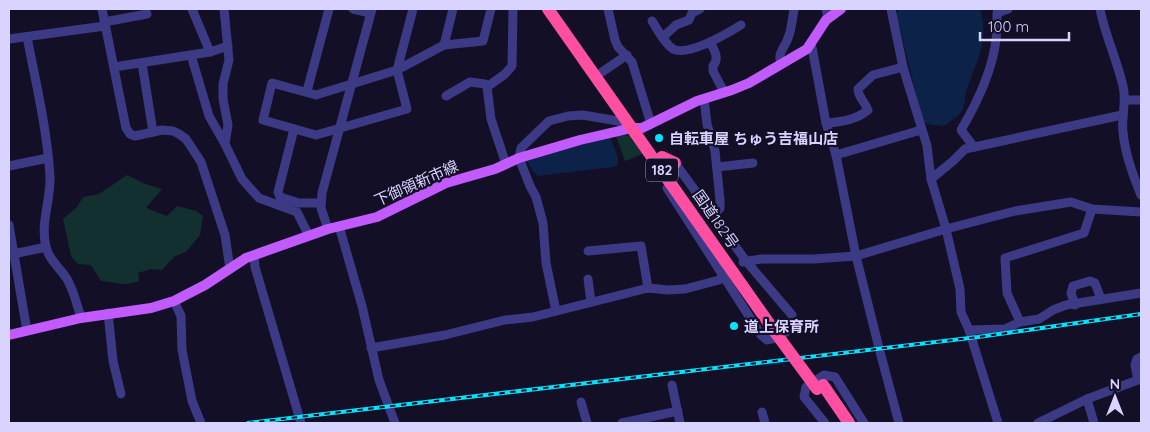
<svg xmlns="http://www.w3.org/2000/svg" width="1150" height="432" viewBox="0 0 1150 432" font-family="Quicksand,'Noto Sans JP',sans-serif">
  <rect width="100%" height="100%" fill="#130f26"/>
  <g fill="#12302f">
    <polygon points="624,135 630,136 643,154 625,161 616,136"/>
    <path d="M127 175 145 184 162 189 146 208 167 216 177 206 196 211 203 216 200 235 187 251 174 257 162 270 151 269 138 273 139 281C124 287 116 282 101 281L91 265 78 264 71 256 63 219 77 207 83 197 99 194Z"/>
  </g>
  <g fill="#0c2248">
    <path d="M899 9H980C990 44 976 60 966 92 965 97 965 106 962 111 958 117 949 122 944 126L931 125 923 122 896 13Z"/>
    <polygon points="610,137 618,158 618,165 613,167 537,176 526,160"/>
  </g>
  <g fill="none" stroke-linecap="round" stroke-linejoin="round">
    <polyline stroke="#0c2248" stroke-width="2" points="764,365 782,363 784,366"/>
    <g stroke="#3d3a85" stroke-width="9">
      <polyline points="102,9 126,128 130,134 135,136 162,130 173,131 179,134 186,139 201,162 225,235 230,269"/>
      <polyline points="192,9 210,52"/>
      <polyline points="224,9 229,60 223,84 223,99 228,125 225,144 242,179 259,198 297,212 309,236"/>
      <polyline points="353,9 370,13"/>
      <polyline points="413,9 397,70 407,109 316,135 263,120 272,83 316,95 397,70 444,45 483,41 491,9"/>
      <polyline points="608,9 615,40 618,47 632,62 651,124"/>
      <polyline points="826,9 828,18"/>
      <polyline points="891,9 903,67 927,146 931,179 946,229 960,289 961,312 969,330 998,423"/>
      <path d="M1100 9C1105 35 1117 60 1123 86 1127 102 1121 117 1123 132 1125 154 1133 175 1141 195"/>
      <path d="M652 21C658 30 664 43 673 49 688 57 728 33 741 25"/>
      <polyline points="104,22 147,14"/>
      <path d="M27 37C36 83 47 129 50 176 51 200 40 223 46 247 49 260 60 268 67 279 74 291 77 305 81 318"/>
      <polyline points="663,37 676,25 689,20 692,13 700,9"/>
      <polyline points="9,39 105,26"/>
      <path d="M710 42C714 50 720 58 713 66V71L724 92"/>
      <polyline points="811,42 826,123 836,155 856,256 879,348 899,423"/>
      <polyline points="444,45 453,9"/>
      <polyline points="191,55 209,116 225,144"/>
      <polyline points="142,63 153,132"/>
      <path d="M781 63C777 52 785 48 788 38 792 29 792 19 794 10"/>
      <polyline points="114,67 210,52 228,46"/>
      <polyline points="602,72 627,55"/>
      <polyline points="487,87 505,74 512,66 513,9"/>
      <polyline points="307,91 329,9"/>
      <polyline points="446,96 470,82 485,84 487,87 491,119 506,164"/>
      <polyline points="704,99 707,124 715,151 720,200 720,208 713,217"/>
      <polyline points="1125,100 1141,100"/>
      <path d="M826 123C841 122 856 120 868 110 865 102 858 97 858 89L873 75 903 67"/>
      <polyline points="294,129 278,192 280,197 299,203 321,203"/>
      <path d="M974 147 961 130C977 103 992 72 996 40 997 31 997 22 997 13L1008 9"/>
      <polyline points="836,155 921,130"/>
      <polyline points="9,166 48,158"/>
      <polyline points="717,167 753,163"/>
      <polyline points="931,179 953,161 965,149 1122,115"/>
      <path d="M667 188 761 335 767 340C775 339 789 333 792 324 793 321 792 318 792 315L746 261 675 163"/>
      <polyline points="9,225 27,331"/>
      <polyline points="339,226 362,306 379,380 395,423"/>
      <polyline points="328,229 321,208 322,193 372,9"/>
      <polyline points="588,251 641,246 648,288"/>
      <polyline points="9,255 46,247"/>
      <polyline points="254,255 255,267 301,423"/>
      <polyline points="743,262 761,259 814,259 856,256 946,229 1015,211 1071,202 1092,209 1141,212"/>
      <polyline points="588,279 591,302"/>
      <polyline points="174,301 181,316 182,350 192,401 201,423"/>
      <polyline points="1075,305 1071,293 1073,286 1090,281 1095,283 1101,299"/>
      <polyline points="556,311 546,263 543,223 536,197 530,186 519,158 521,148 549,121 568,116 583,115 618,121 629,126"/>
      <polyline points="108,313 113,361 121,394"/>
      <polyline points="1020,322 1007,293 1005,258 1084,233 1092,209"/>
      <polyline points="969,330 1005,329 1020,322 1039,319 1053,310 1066,305 1141,293"/>
      <polyline points="371,348 445,335 505,320 533,317 648,288 668,290 685,289 719,280 729,273"/>
      <polyline points="672,385 680,423"/>
      <polyline points="1087,399 1094,423"/>
      <polyline points="581,402 587,423"/>
      <polyline points="762,412 765,423"/>
      <polyline points="622,423 678,411"/>
      <polyline points="825,423 804,397 806,387 824,375 835,377 864,423"/>
      <polyline points="1038,423 1087,399 1138,380 1135,365 1137,359 1141,357"/>
    </g>
    <polyline stroke="#c25bff" stroke-width="10" points="9,335 81,318 151,308 174,301 205,285 246,258 328,229 377,217 446,183 495,169 519,158 580,140 632,128 642,128 697,101 732,90 749,83 807,49 826,20 841,9"/>
    <g stroke="#ff4fa3" stroke-width="12">
      <polyline points="548,9 775,332"/>
      <polyline points="662,157 675,163"/>
      <polyline points="823,385 849,423"/>
    </g>
    <g stroke="#00e5ff" stroke-width="4">
      <polyline id="rail" points="248,423 978,337 1141,314"/>
    </g>
    <use href="#rail" stroke="#130f26" stroke-width="2" stroke-dasharray="5.5" stroke-linecap="butt"/>
    <polyline stroke="#ff4fa3" stroke-width="12" points="775,332 817,389"/>
  </g>
  <g fill="#00e5ff" stroke="#130f26" stroke-width="2">
    <circle cx="659" cy="138" r="5"/>
    <circle cx="734" cy="326" r="5"/>
  </g>
  <g text-anchor="middle" dominant-baseline="central" stroke-width="4.5" stroke-linejoin="round" paint-order="stroke">
    <rect fill="#130f26" stroke="#9e99be" stroke-width="1" x="646" y="158.5" width="32" height="23" rx="4"/>
    <g font-size="14" font-weight="bold" fill="#d9d4ff">
      <text x="662" y="170">182</text>
    </g>
    <g font-size="15" font-weight="bold" fill="#d9d4ff" stroke="#130f26" text-anchor="start">
      <text x="669" y="138">自転車屋 ちゅう吉福山店</text>
      <text x="744" y="326">道上保育所</text>
    </g>
    <g font-size="15" fill="#d9d4ff" stroke="#130f26">
      <text transform="translate(416 183) rotate(-24)">下御領新市線</text>
      <text transform="translate(716 219) rotate(55)">国道182号</text>
    </g>
  </g>
  <rect width="1150" height="432" fill="none" stroke="#d9d4ff" stroke-width="20"/>
  <g transform="translate(1115 397)" stroke="#130f26" stroke-width="4" paint-order="stroke">
  <path d="M0-4L9 19L0 12L-9 19Z" fill="#d9d4ff"/>
  <text y="-8" font-size="14" font-weight="bold" text-anchor="middle" fill="#d9d4ff">N</text>
  </g>
  <path d="M980 32v8h89v-8" fill="none" stroke="#d9d4ff" stroke-width="2.5"/>
  <text x="988" y="32" font-size="15" fill="#d9d4ff" stroke="#130f26" stroke-width="4" paint-order="stroke">100 m</text>
</svg>
